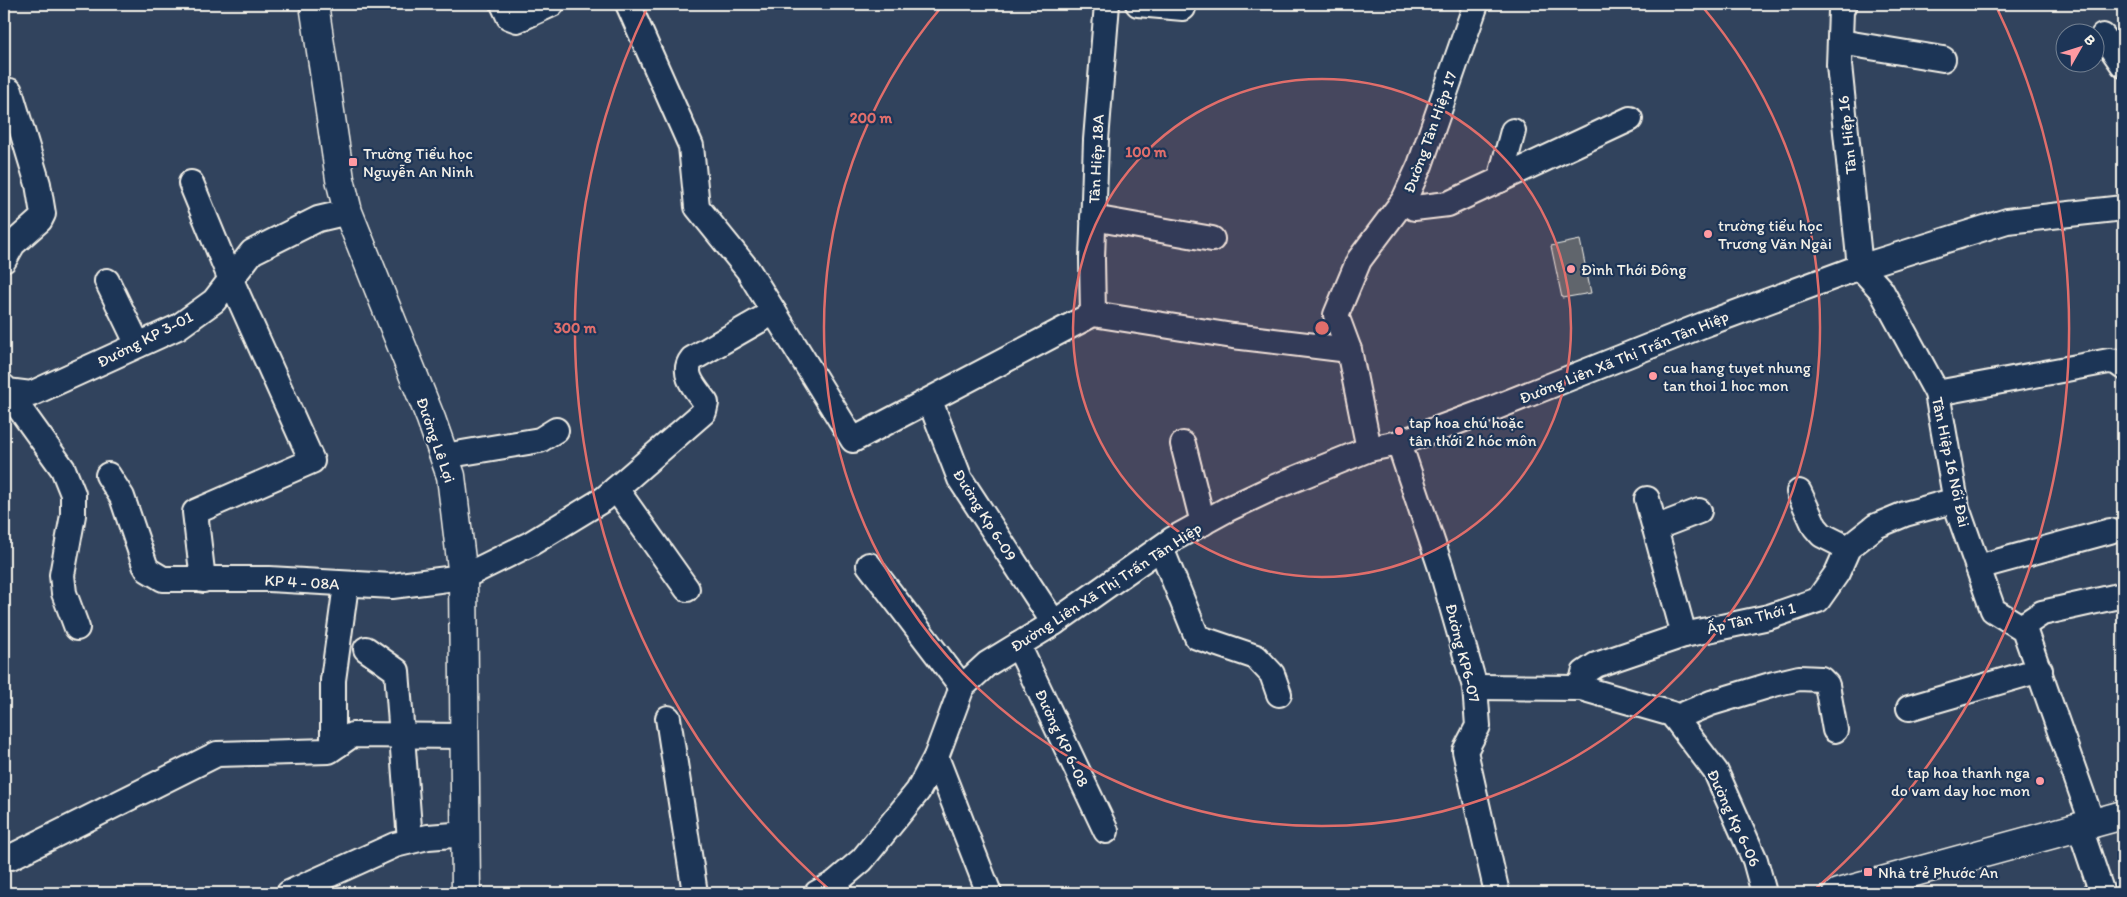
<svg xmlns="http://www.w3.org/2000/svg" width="2127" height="897" viewBox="0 0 2127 897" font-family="Itim,sans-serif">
  <rect width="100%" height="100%" fill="#31435d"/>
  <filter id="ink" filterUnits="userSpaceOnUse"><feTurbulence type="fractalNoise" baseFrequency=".02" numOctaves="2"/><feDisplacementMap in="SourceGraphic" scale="10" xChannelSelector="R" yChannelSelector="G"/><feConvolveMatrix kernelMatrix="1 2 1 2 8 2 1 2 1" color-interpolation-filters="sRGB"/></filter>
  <g filter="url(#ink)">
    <polygon fill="#61656c" stroke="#f4f1e8" points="1580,240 1591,293 1562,298 1551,246"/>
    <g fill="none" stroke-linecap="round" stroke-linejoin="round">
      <g stroke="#f4f1e8" stroke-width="28">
        <g id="minor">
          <polyline points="503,4 509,17 517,20 552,4"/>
          <polyline points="628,4 691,146 697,207 748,270 853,440 1093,314 1233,336 1349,350"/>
          <polyline points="1138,4 1183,8"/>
          <polyline points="1844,4 1841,11 1839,65 1860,267 1881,290 1937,393 1957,508 1993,610 2024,629 2093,825"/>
          <polyline points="2103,36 2123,65"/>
          <polyline points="1840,42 1943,59"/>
          <polyline points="1500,180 1513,131"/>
          <polyline points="191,183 231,280 312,461 195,512 203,580"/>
          <polyline points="1404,200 1414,208 1448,204 1630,119"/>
          <polyline points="1093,218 1212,239"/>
          <polyline points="4,260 13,244 40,220 43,214 38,184 10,91"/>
          <polyline points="107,281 138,345"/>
          <polyline points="1093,314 1092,259 1096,140 1107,4"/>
          <polyline points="4,387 7,391 31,394 178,327 214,301 252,252 318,219 348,212"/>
          <polyline points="7,391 63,469 73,494 73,515 62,575 64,593 77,628"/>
          <polyline points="1937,393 2109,361 2116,362 2123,367"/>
          <polyline points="930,401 960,479 1054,623"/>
          <polyline points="1399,443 1441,568 1475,687 1478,726 1465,751 1497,893"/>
          <polyline points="1183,444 1203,523"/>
          <polyline points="1369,449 1349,350 1336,315 1359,260 1404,200 1420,165 1476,4"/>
          <polyline points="444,456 540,440 556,430"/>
          <path d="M108 475 122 497 145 565 148 570 163 579H269L392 586 463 577 530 544 604 499 704 412 706 403C697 390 680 374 692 359L774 312"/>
          <polyline points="616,489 687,589"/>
          <polyline points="1799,492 1815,527 1822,535 1848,548"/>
          <polyline points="1647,499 1684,635"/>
          <polyline points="1655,528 1699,511"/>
          <polyline points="1161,548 1197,637 1256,657 1272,674 1279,694"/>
          <polyline points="869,565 962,687"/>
          <polyline points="1978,567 2110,531"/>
          <polyline points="2024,629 2027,623 2042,613 2123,595"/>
          <polyline points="1018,645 1106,831"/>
          <polyline points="366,649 397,671 410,841"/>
          <polyline points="1475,687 1581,688 1672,714 1716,772 1755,860 1764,893"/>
          <polyline points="1581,688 1584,673 1596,665 1684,635 1769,617 1818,600 1837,573 1848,548 1876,526 1905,514 1956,500"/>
          <polyline points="1909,708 2040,670"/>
          <polyline points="668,718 695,893"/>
          <polyline points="1675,718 1711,703 1774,684 1799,678 1821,679 1827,685 1835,730"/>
          <polyline points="339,744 333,738 333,680 346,585"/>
          <polyline points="936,757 989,893"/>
          <polyline points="2080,828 2102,893"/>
          <polyline points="4,855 11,857 217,754 329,751 352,735 465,736"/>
          <polyline points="289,893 395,845 428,837 466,834"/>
          <polyline points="817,893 835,883 862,860 918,791 936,757 962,687 987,664 1054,623 1173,539 1228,509 1275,487 1369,449 1399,443 1489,410 1703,325 1860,267 2007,221 2123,208"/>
        </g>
      </g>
      <g stroke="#f4f1e8" stroke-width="31">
        <g id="major">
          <polyline points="314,4 340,179 348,212 431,419 451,476 463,577 466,893"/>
          <polyline points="1838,893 2123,815"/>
        </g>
      </g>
      <use href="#minor" stroke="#1d3557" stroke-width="24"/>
      <use href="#major" stroke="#1d3557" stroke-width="28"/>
    </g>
  </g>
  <circle cx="1322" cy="328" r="249" fill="#e06e6b" fill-opacity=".12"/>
  <g fill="none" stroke="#e06e6b" stroke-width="2.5">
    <circle cx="1322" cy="328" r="249"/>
    <path d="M1701 5A498 498 0 1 1 943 5"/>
    <path d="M832 892A747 747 0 0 1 648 6M1996 6A747 747 0 0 1 1812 892"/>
  </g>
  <g fill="#ff9aa2" stroke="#1d3557" stroke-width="2">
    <rect x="348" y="157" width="10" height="10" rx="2.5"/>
    <circle cx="1708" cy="234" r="5"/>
    <circle cx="1571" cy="269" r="5"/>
    <circle cx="1653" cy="376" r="5"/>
    <circle cx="1399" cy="431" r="5"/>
    <circle cx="2040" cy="781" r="5"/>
    <rect x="1863" y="867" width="10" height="10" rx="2.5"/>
  </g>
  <g text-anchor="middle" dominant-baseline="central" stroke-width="4.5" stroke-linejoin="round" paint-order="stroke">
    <g font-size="16" fill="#f4f1e8" stroke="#1d3557">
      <text transform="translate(1430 132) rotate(-70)">Đường Tân Hiệp 17</text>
      <text transform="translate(1847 135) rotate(-96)">Tân Hiệp 16</text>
      <text transform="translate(1096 159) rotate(-87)">Tân Hiệp 18A</text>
      <text transform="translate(145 339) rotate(-27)">Đường KP 3-01</text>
      <text transform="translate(1624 357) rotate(-22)">Đường Liên Xã Thị Trấn Tân Hiệp</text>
      <text transform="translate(436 440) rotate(71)">Đường Lê Lợi</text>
      <text transform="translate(1951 462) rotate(78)">Tân Hiệp 16 Nối Đài</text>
      <text transform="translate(985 515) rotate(58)">Đường Kp 6-09</text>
      <text transform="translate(302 582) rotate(3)">KP 4 - 08A</text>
      <text transform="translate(1106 587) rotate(-33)">Đường Liên Xã Thị Trấn Tân Hiệp</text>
      <text transform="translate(1751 618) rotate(-14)">Ấp Tân Thới 1</text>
      <text transform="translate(1463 653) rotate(76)">Đường KP6-07</text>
      <text transform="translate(1062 738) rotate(65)">Đường KP 6-08</text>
      <text transform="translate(1734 818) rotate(65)">Đường Kp 6-06</text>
    </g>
    <g font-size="16" fill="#f4f1e8" stroke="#1d3557" text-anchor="start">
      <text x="363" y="153">Trường Tiểu học<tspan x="363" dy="18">Nguyễn An Ninh</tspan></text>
      <text x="1718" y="225">trường tiểu học<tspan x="1718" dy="18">Trương Văn Ngài</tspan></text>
      <text x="1581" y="269">Đình Thới Đông</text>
      <text x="1663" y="367">cua hang tuyet nhung<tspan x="1663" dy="18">tan thoi 1 hoc mon</tspan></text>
      <text x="1409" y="422">tap hoa chú hoặc<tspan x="1409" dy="18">tân thới 2 hóc môn</tspan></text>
      <text x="2030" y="772" text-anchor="end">tap hoa thanh nga<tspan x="2030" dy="18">do vam day hoc mon</tspan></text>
      <text x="1878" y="872">Nhà trẻ Phước An</text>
    </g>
  </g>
  <circle cx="1322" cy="328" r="8" fill="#e06e6b" stroke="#1d3557" stroke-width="2.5"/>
  <g font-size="15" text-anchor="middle" font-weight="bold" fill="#e06e6b" stroke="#1d3557" stroke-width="4.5" stroke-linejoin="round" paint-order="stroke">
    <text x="871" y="123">200 m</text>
    <text x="1146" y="157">100 m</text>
    <text x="575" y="333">300 m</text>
  </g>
  <rect width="2127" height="897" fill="none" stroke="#1d3557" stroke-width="20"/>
  <rect x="10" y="10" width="2107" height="877" fill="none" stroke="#f4f1e8" stroke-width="2" filter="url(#ink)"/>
  <g transform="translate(2080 48) rotate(51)"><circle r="24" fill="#1d3557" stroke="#738091"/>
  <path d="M0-4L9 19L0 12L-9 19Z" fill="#ff9aa2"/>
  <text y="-8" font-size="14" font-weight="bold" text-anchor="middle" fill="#f4f1e8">B</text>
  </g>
</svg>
